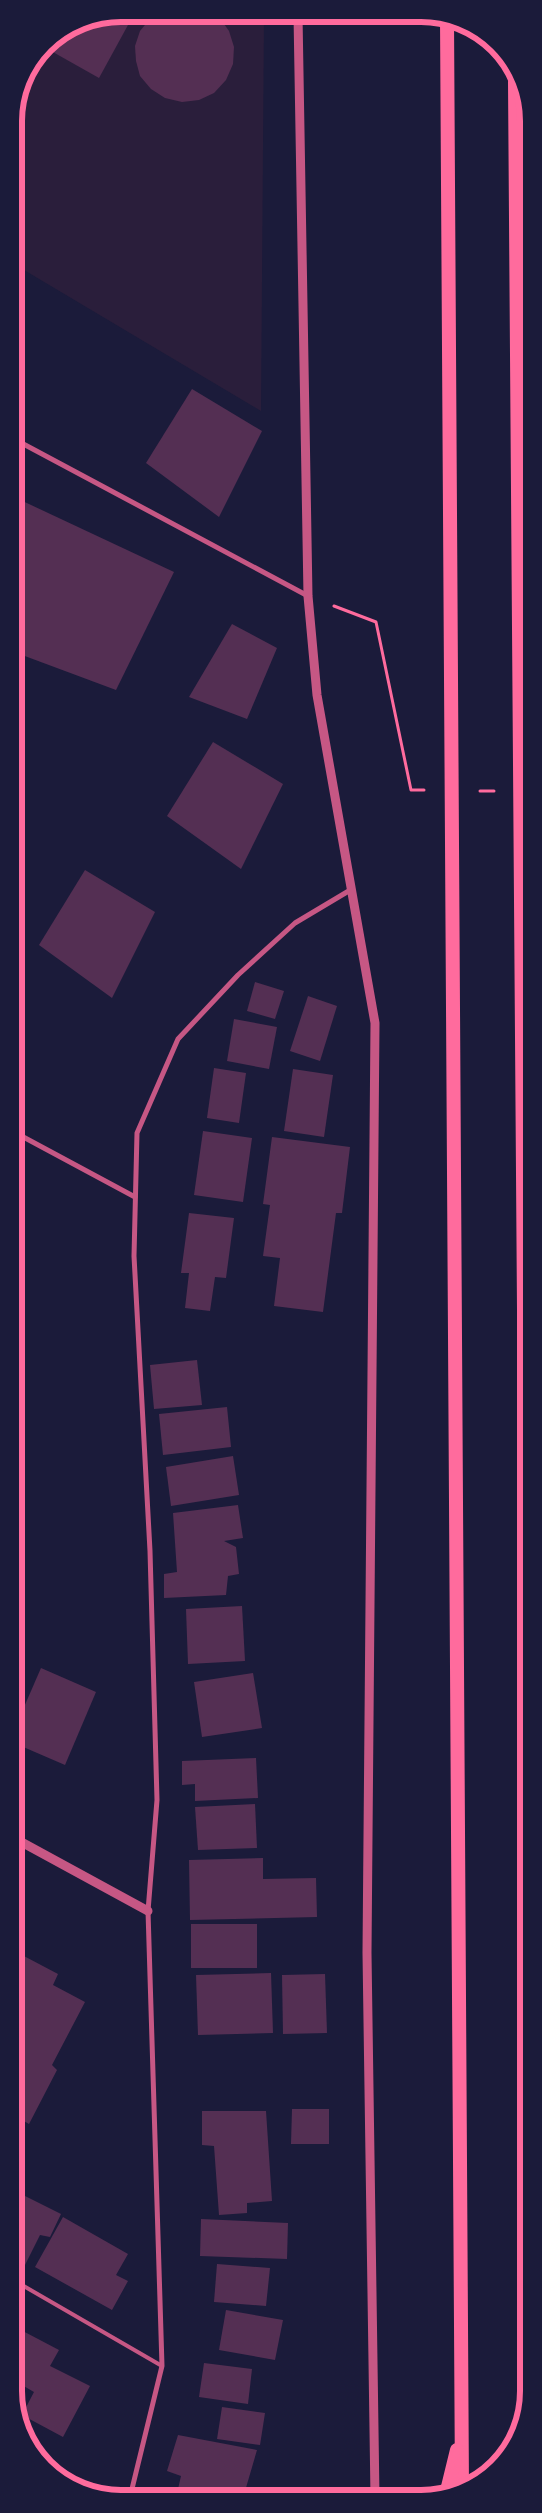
<svg xmlns="http://www.w3.org/2000/svg" width="542" height="2513" viewBox="0 0 542 2513" font-family="Barlow,sans-serif">
  <rect width="100%" height="100%" fill="#1b1b3a"/>
  <polygon fill="#2a1e3b" points="122,14 264,15 261,411 14,264 14,115 22,80 46,45 81,22"/>
  <g fill="#542f53">
    <polygon points="122,14 134,14 99,78 44,47 81,22"/>
    <polygon points="154,14 216,14 219,17 229,31 234,47 233,64 226,80 214,93 199,100 182,102 165,98 151,89 140,76 136,61 135,46 140,31"/>
    <polygon points="14,280 22,285 14,303"/>
    <polygon points="192,389 262,431 219,517 146,463"/>
    <polygon points="14,497 174,572 116,690 14,652"/>
    <polygon points="232,624 277,648 247,719 189,697"/>
    <polygon points="213,742 283,784 241,869 167,816"/>
    <polygon points="85,870 155,912 112,998 39,945"/>
    <polygon points="255,982 284,991 275,1019 247,1011"/>
    <polygon points="308,996 337,1006 320,1061 290,1051"/>
    <polygon points="234,1019 277,1027 269,1069 227,1061"/>
    <polygon points="214,1068 246,1073 239,1123 207,1118"/>
    <polygon points="293,1069 333,1075 324,1137 284,1131"/>
    <polygon points="203,1131 252,1138 243,1202 194,1195"/>
    <polygon points="272,1137 350,1147 342,1213 336,1213 323,1312 274,1306 280,1258 263,1256 270,1205 263,1204"/>
    <polygon points="189,1213 234,1218 226,1278 215,1277 210,1311 185,1308 189,1273 181,1273"/>
    <polygon points="197,1360 202,1405 154,1409 150,1365"/>
    <polygon points="227,1407 231,1447 163,1455 159,1414"/>
    <polygon points="233,1456 239,1495 171,1506 166,1467"/>
    <polygon points="238,1505 243,1538 224,1541 236,1547 239,1574 228,1576 226,1595 164,1598 164,1574 177,1572 173,1513"/>
    <polygon points="242,1606 245,1661 188,1664 186,1609"/>
    <polygon points="41,1668 96,1692 65,1765 14,1743 14,1730"/>
    <polygon points="253,1673 262,1728 202,1737 194,1682"/>
    <polygon points="256,1758 258,1798 195,1801 195,1784 182,1785 182,1761"/>
    <polygon points="255,1804 257,1848 198,1850 195,1807"/>
    <polygon points="263,1858 263,1879 316,1878 317,1917 190,1920 189,1860"/>
    <rect x="191" y="1924" width="66" height="44"/>
    <polygon points="22,1955 58,1974 53,1985 85,2002 52,2065 57,2070 29,2124 15,2116 15,1962 18,1963"/>
    <polygon points="271,1973 273,2033 198,2035 196,1975"/>
    <polygon points="325,1974 327,2033 283,2034 282,1975"/>
    <polygon points="292,2109 329,2109 329,2144 291,2144"/>
    <polygon points="202,2111 266,2111 272,2201 247,2203 247,2213 219,2215 214,2146 202,2145"/>
    <polygon points="15,2191 61,2214 50,2237 40,2235 23,2269 15,2266"/>
    <polygon points="63,2217 128,2254 116,2275 128,2281 112,2310 35,2267"/>
    <polygon points="201,2219 288,2223 287,2259 200,2256"/>
    <polygon points="217,2264 270,2268 266,2306 214,2302"/>
    <polygon points="226,2310 283,2320 275,2360 219,2350"/>
    <polygon points="19,2329 59,2350 50,2366 90,2386 63,2437 22,2415 34,2392 15,2381 15,2337"/>
    <polygon points="204,2363 252,2369 248,2404 199,2397"/>
    <polygon points="222,2407 265,2413 260,2445 217,2439"/>
    <polygon points="178,2435 257,2450 243,2498 178,2489 181,2476 167,2471"/>
  </g>
  <g fill="none" stroke-linecap="round" stroke-linejoin="round">
    <g stroke="#ff6b9d" stroke-width="3">
      <polyline points="334,606 376,622 411,790 424,790"/>
      <polyline points="480,791 494,791"/>
    </g>
    <polyline stroke="#c65784" stroke-width="4" points="15,2281 162,2366"/>
    <g stroke="#c65784" stroke-width="5">
      <polyline points="14,439 308,596"/>
      <polyline points="14,1132 135,1197"/>
      <polyline points="130,2497 162,2366 148,1911 157,1800 150,1551 134,1256 137,1133 178,1039 238,975 295,923 352,889"/>
    </g>
    <g stroke="#c65784" stroke-width="9">
      <polyline points="298,15 308,596 317,695 375,1023 367,1953 375,2498"/>
      <polyline points="14,1838 148,1911"/>
    </g>
    <g stroke="#ff6b9d" stroke-width="14">
      <polyline points="447,19 462,2490"/>
      <polyline points="515,82 527,1720 528,2194"/>
      <polyline points="446,2495 457,2450"/>
    </g>
  </g>
  <path d="M0 0H542V2513H0ZM121 22H421A99 99 0 0 1 520 121V2391A99 99 0 0 1 421 2490H121A99 99 0 0 1 22 2391V121A99 99 0 0 1 121 22Z" fill="#1b1b3a" fill-rule="evenodd"/>
  <path fill="none" stroke="#ff6b9d" stroke-width="6" d="M121 22H421A99 99 0 0 1 520 121V2391A99 99 0 0 1 421 2490H121A99 99 0 0 1 22 2391V121A99 99 0 0 1 121 22Z"/>
</svg>
